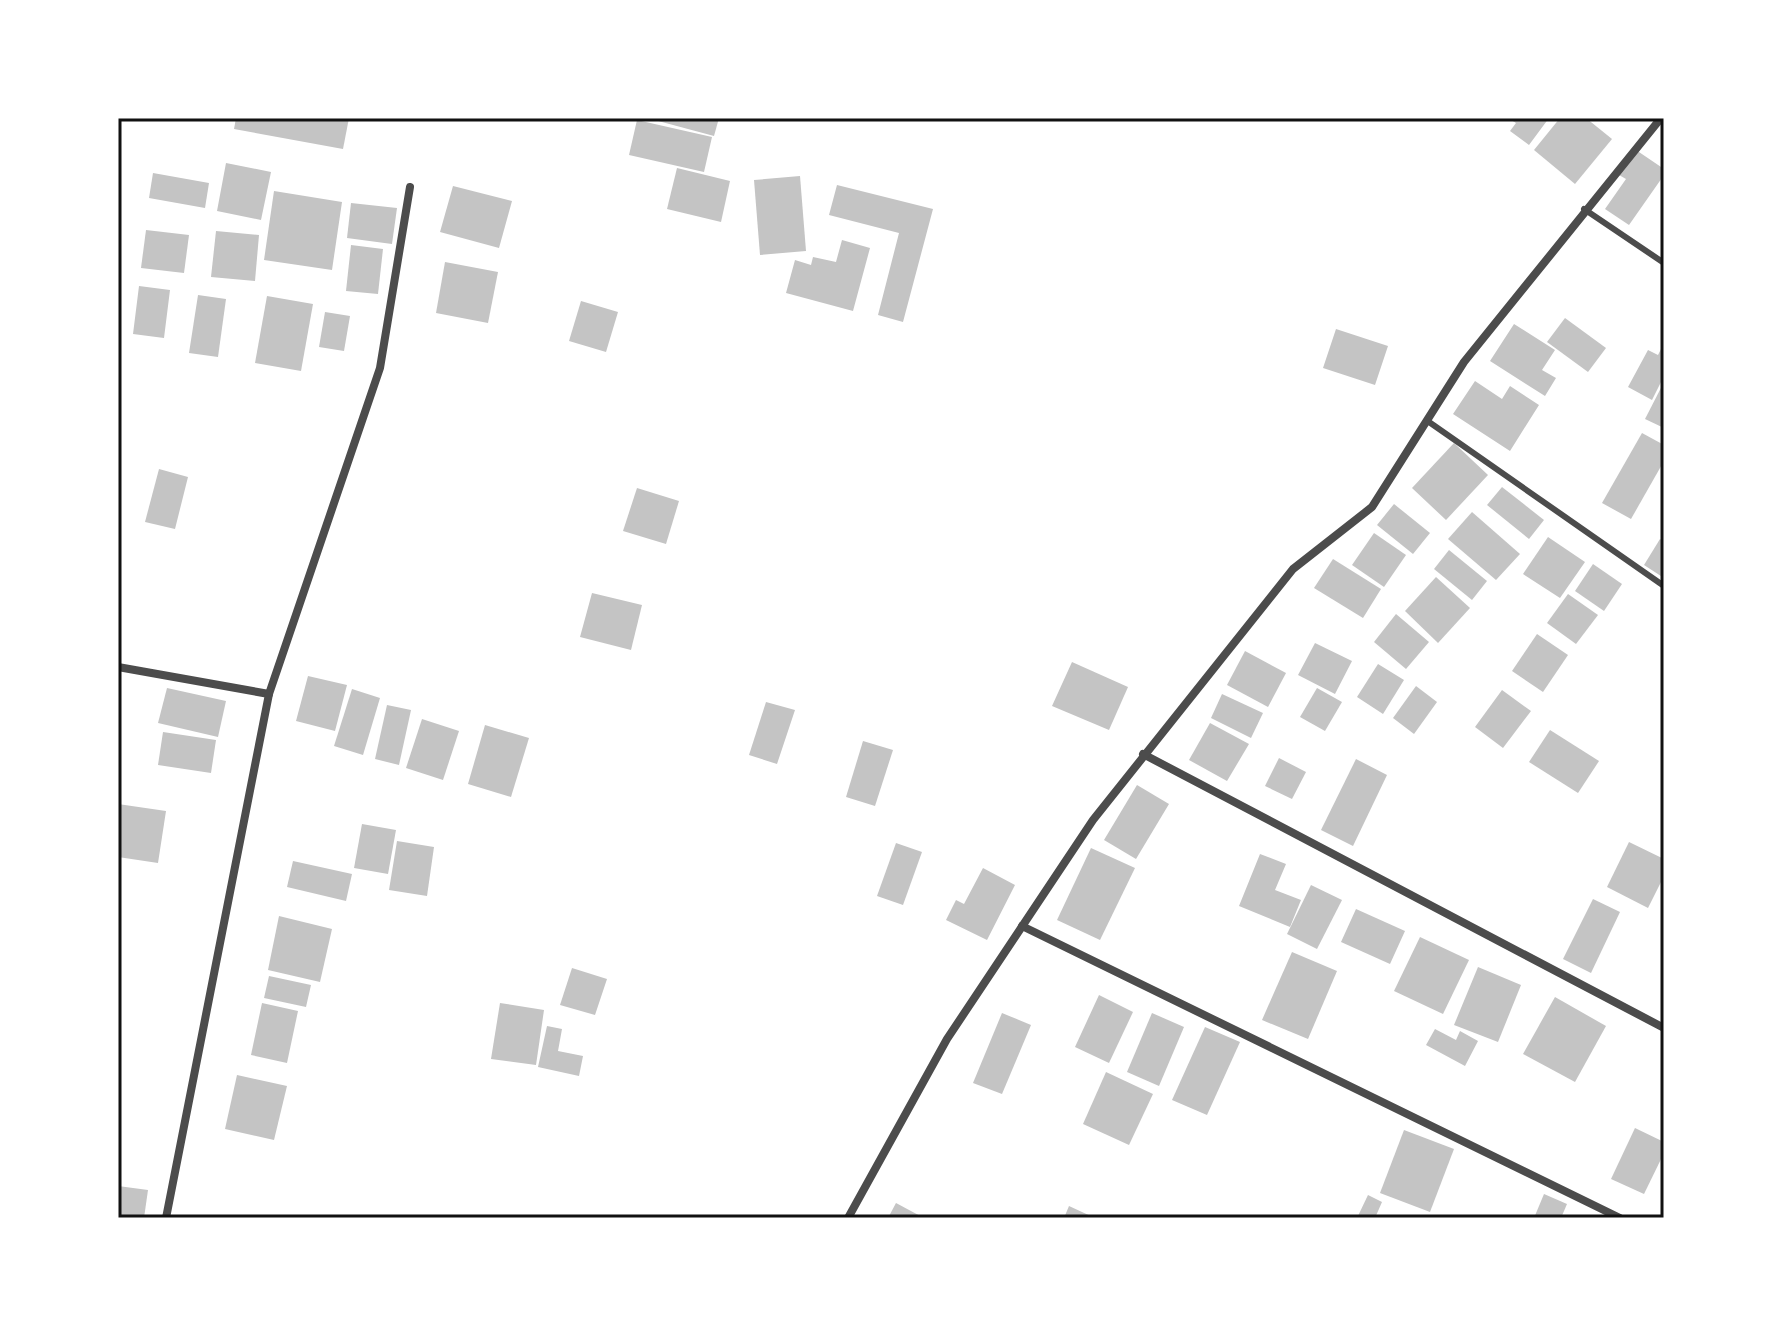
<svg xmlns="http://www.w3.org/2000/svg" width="1782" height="1336" viewBox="0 0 1782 1336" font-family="Barlow,sans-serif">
  <rect width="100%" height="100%" fill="#fff"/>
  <g fill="#c4c4c4">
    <polygon points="236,118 349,118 343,149 234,129"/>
    <polygon points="647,118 719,118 714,136"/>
    <polygon points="1508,118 1549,118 1529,145 1510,131 1516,123"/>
    <polygon points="1560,118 1586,118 1612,139 1575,184 1534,150"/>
    <polygon points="637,120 712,137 704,172 629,155"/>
    <polygon points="1636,150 1664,169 1664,175 1629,225 1605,209 1626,179 1619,175"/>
    <polygon points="226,163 271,172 261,220 217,211"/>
    <polygon points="677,168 730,181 721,222 667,209"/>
    <polygon points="153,173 209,183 205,208 149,198"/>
    <polygon points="800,176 806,251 760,255 754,180"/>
    <polygon points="837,185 933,209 903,322 878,315 899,233 829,215"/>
    <polygon points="453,186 512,201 499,248 440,232"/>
    <polygon points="274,191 342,202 332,270 264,260"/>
    <polygon points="351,203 397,208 392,244 347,238"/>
    <polygon points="146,230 189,235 184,273 141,268"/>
    <polygon points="216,231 259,235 255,281 211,277"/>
    <polygon points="842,240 870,248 853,311 786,293 795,260 811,265 813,257 836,262"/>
    <polygon points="351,245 383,249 378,294 346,291"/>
    <polygon points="445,262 498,272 488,323 436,313"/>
    <polygon points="139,286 170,290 164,338 133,334"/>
    <polygon points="198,295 226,299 218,357 189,353"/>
    <polygon points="267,296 313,304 301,371 255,363"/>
    <polygon points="581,301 618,312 606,352 569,341"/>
    <polygon points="325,312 350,316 344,351 319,347"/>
    <polygon points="1565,318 1606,348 1588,372 1547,342"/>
    <polygon points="1514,324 1555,350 1542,370 1556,378 1545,396 1490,361"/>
    <polygon points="1336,329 1388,346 1375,385 1323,368"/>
    <polygon points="1664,343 1664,376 1652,400 1628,387 1648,350 1658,355"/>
    <polygon points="1475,381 1502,399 1510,386 1539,405 1510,451 1453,414"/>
    <polygon points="1664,382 1664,428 1645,419"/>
    <polygon points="1642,433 1664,445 1664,461 1631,519 1602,503"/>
    <polygon points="1454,443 1488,475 1446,520 1412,488"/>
    <polygon points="159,469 188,477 175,529 145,522"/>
    <polygon points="1502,487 1544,520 1529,539 1487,505"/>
    <polygon points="637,488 679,501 666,544 623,531"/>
    <polygon points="1394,504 1430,533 1413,554 1377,525"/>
    <polygon points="1472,512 1520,554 1496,580 1448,539"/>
    <polygon points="1374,533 1406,555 1384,587 1352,565"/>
    <polygon points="1548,537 1585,562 1560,598 1523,574"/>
    <polygon points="1660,539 1664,542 1664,578 1644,565"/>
    <polygon points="1449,550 1487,581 1472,600 1434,569"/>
    <polygon points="1333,559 1381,589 1363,618 1314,588"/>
    <polygon points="1593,564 1622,584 1604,611 1575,591"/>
    <polygon points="1436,577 1470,608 1438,643 1405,611"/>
    <polygon points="592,593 642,605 631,650 580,637"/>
    <polygon points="1568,594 1598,615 1576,644 1547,623"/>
    <polygon points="1396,614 1429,642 1406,669 1374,642"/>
    <polygon points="1537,634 1568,655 1543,692 1512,671"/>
    <polygon points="1315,643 1352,661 1335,694 1298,675"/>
    <polygon points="1245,651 1286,673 1268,707 1227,685"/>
    <polygon points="1072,662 1128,687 1109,730 1052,706"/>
    <polygon points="1378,664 1404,680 1383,714 1357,697"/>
    <polygon points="308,676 347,685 335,731 296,721"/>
    <polygon points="1416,686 1437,702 1414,734 1393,718"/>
    <polygon points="167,688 226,701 218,737 158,723"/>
    <polygon points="1317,688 1342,702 1325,731 1300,717"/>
    <polygon points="352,689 380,698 363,755 334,746"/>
    <polygon points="1502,690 1531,711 1503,748 1475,727"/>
    <polygon points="1222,694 1263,713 1251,738 1211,718"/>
    <polygon points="766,702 795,710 777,764 749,755"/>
    <polygon points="387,705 411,710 399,765 375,759"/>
    <polygon points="422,719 459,731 443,780 406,768"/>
    <polygon points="1210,723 1249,744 1227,781 1189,760"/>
    <polygon points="485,725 529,738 511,797 468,784"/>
    <polygon points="1550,730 1599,761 1578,793 1529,762"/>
    <polygon points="163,732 216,740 211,773 158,765"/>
    <polygon points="863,741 893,750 875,806 846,797"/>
    <polygon points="1279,758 1306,772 1292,799 1265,786"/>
    <polygon points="1356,759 1387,775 1353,846 1321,830"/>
    <polygon points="1137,785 1169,804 1136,859 1104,840"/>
    <polygon points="118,804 166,811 158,863 118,857"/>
    <polygon points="362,824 396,830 388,874 354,868"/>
    <polygon points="397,841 434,847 427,896 389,890"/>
    <polygon points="1629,842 1664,859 1664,876 1648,908 1607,887"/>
    <polygon points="896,843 922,852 903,905 877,896"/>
    <polygon points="1091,848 1135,868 1100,940 1057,920"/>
    <polygon points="1260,854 1286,864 1275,890 1301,900 1290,927 1239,906"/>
    <polygon points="293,861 352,874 346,901 287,887"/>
    <polygon points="983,868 1015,885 987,940 946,920 956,900 964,904"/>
    <polygon points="1311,885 1342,900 1317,949 1287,934"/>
    <polygon points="1593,899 1620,912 1591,973 1563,959"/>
    <polygon points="1356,909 1405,931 1390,964 1341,942"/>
    <polygon points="279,916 332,929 320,982 268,970"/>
    <polygon points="1420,937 1469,960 1443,1014 1394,991"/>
    <polygon points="1292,952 1337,971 1308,1039 1262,1020"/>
    <polygon points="1478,967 1521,985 1498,1042 1454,1025"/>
    <polygon points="572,968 607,979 595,1015 560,1005"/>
    <polygon points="269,976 311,985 306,1007 264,998"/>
    <polygon points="1099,995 1133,1012 1109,1063 1075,1047"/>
    <polygon points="1555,997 1606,1026 1575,1082 1523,1054"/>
    <polygon points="262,1003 298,1011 287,1063 251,1055"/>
    <polygon points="500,1003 544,1010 536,1065 491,1059"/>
    <polygon points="1002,1013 1031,1025 1002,1094 973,1083"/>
    <polygon points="1152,1013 1184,1027 1159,1086 1127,1072"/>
    <polygon points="547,1026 562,1029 558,1051 583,1056 579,1076 538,1067"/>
    <polygon points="1205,1027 1240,1042 1207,1115 1172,1100"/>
    <polygon points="1435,1029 1456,1040 1460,1031 1478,1041 1465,1066 1426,1045"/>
    <polygon points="1106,1072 1153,1094 1129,1145 1083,1124"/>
    <polygon points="237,1075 287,1086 274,1140 225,1129"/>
    <polygon points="1635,1128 1664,1142 1664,1153 1644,1194 1611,1179"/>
    <polygon points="1404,1130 1454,1149 1430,1212 1380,1193"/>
    <polygon points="118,1186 148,1190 144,1218 118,1218"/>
    <polygon points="1544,1194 1567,1204 1561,1218 1534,1218"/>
    <polygon points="1368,1195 1382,1202 1375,1218 1357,1218"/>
    <polygon points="896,1203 924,1218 888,1218"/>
    <polygon points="1069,1206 1095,1218 1064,1218"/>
  </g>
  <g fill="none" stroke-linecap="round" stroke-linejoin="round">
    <g stroke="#4c4c4c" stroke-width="6">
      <polyline points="1584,209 1664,263"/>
      <polyline points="1429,422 1664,586"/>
    </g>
    <g stroke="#4c4c4c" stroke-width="8">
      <polyline points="118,667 269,694"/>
      <polyline points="1143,754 1664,1028"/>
      <polyline points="1022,926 1620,1218"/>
      <polyline points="166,1218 269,694 380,368 410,187"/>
      <polyline points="848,1218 947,1039 1093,820 1293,569 1372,507 1464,362 1661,118"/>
    </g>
  </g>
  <rect width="1782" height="1336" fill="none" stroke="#ffffff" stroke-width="240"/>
  <rect x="120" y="120" width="1542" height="1096" fill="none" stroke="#111" stroke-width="3"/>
</svg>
